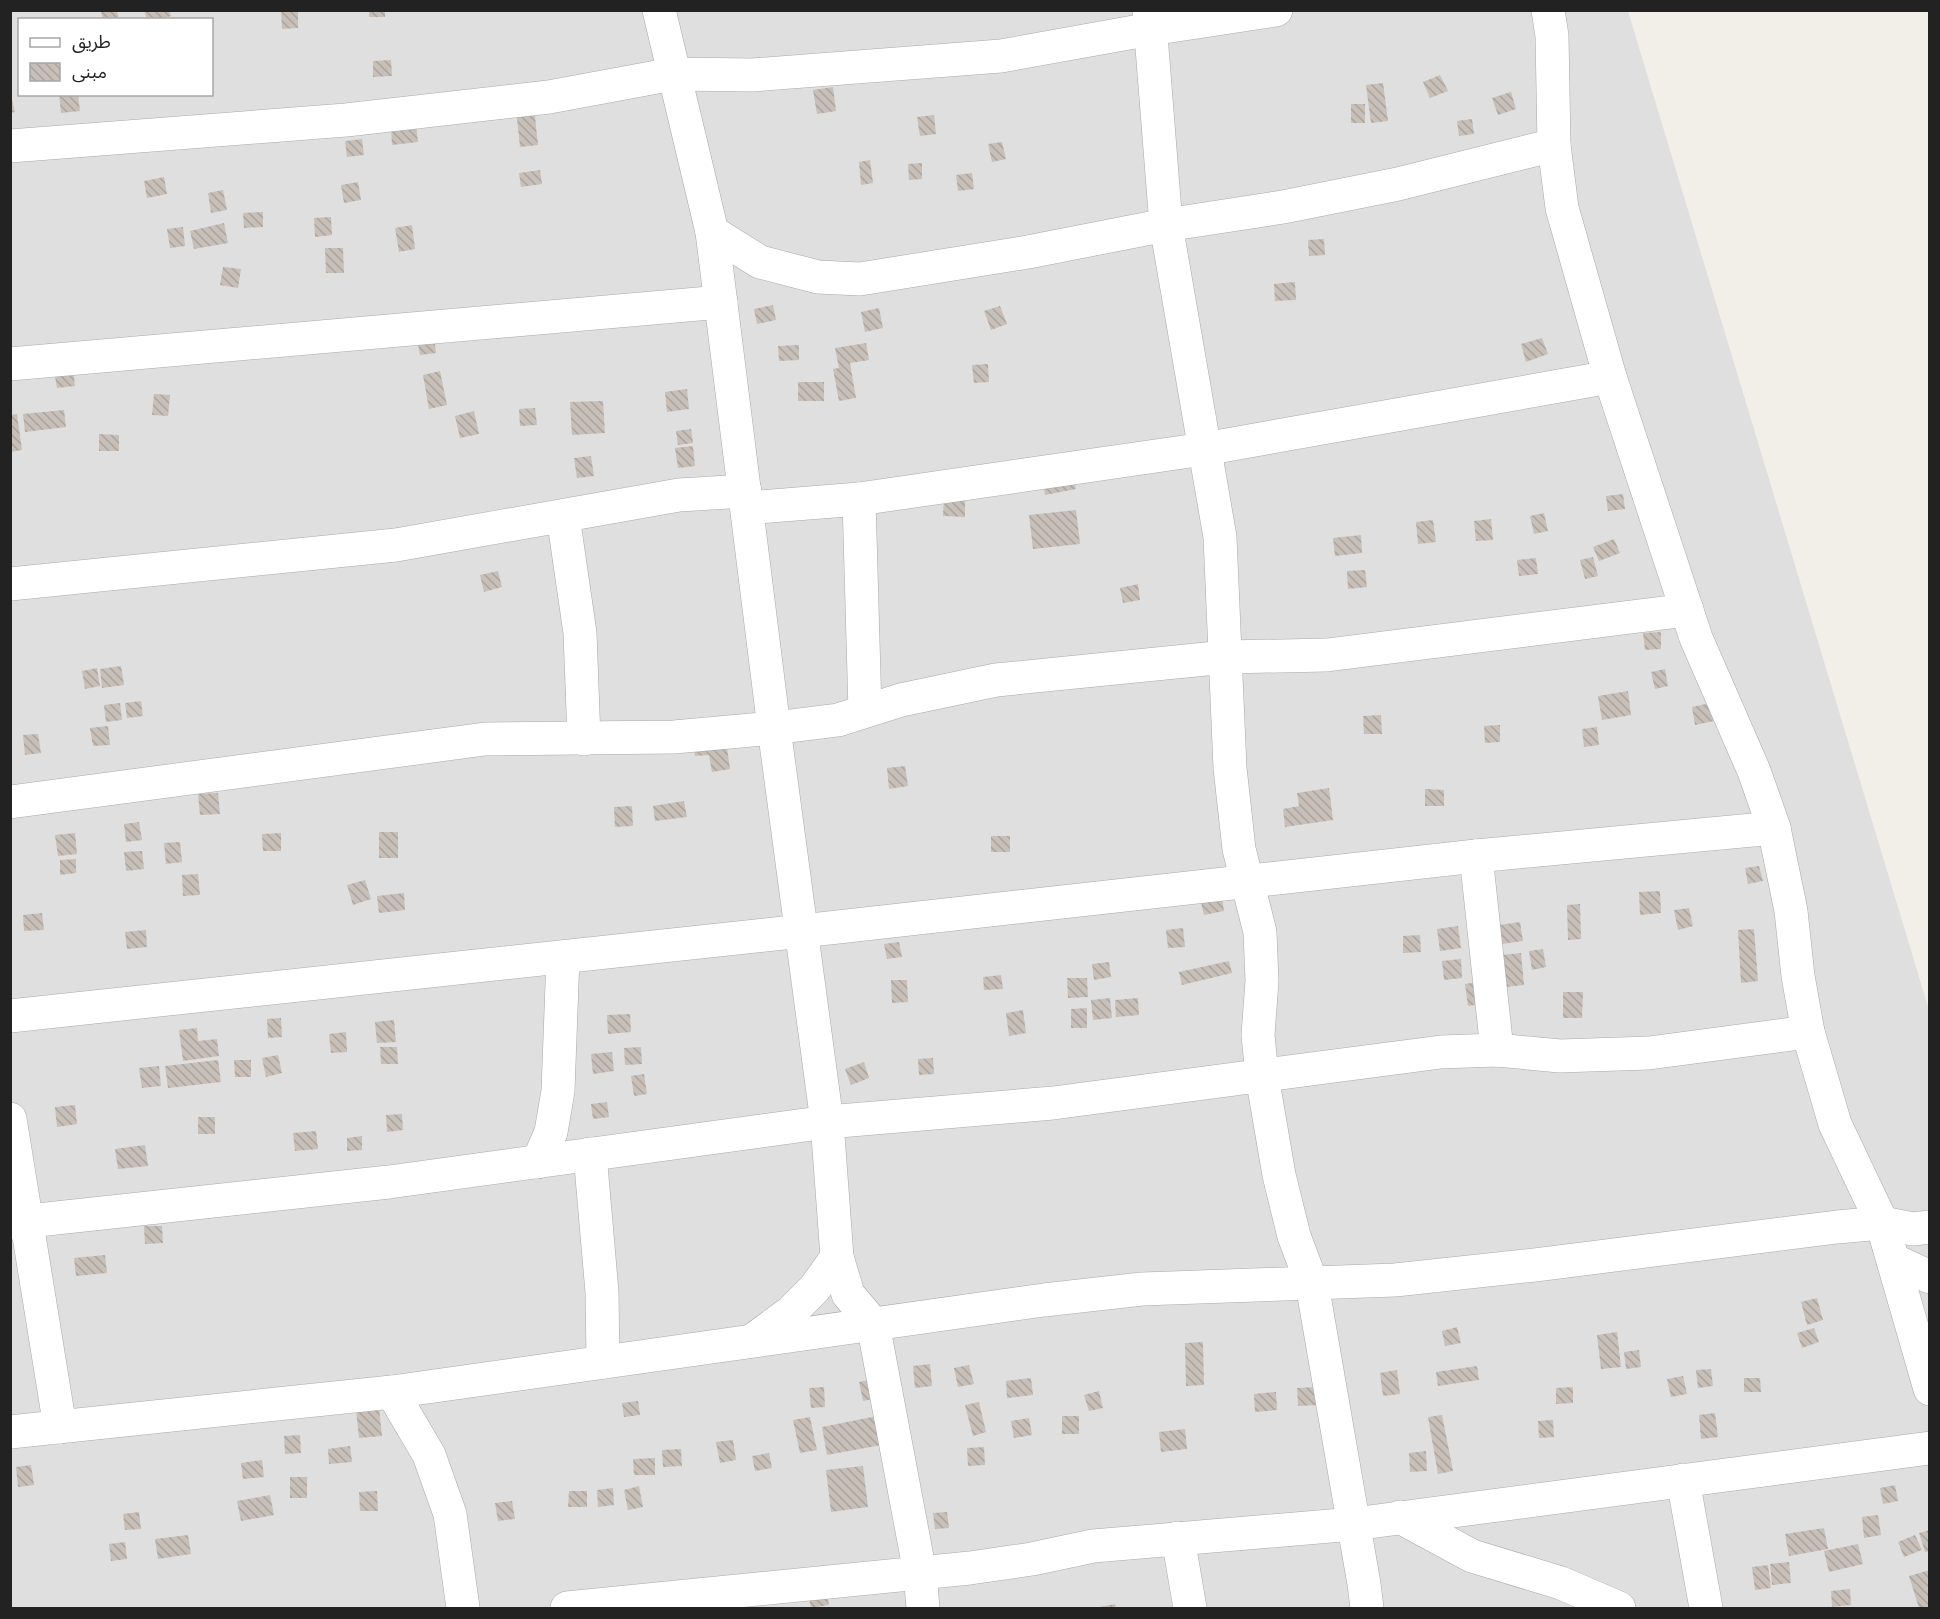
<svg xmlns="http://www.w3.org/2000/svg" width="1940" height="1619" viewBox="0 0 1940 1619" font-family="Lato,'Noto Sans Arabic',sans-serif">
  <defs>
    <pattern id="building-back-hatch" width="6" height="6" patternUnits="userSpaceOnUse" patternTransform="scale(1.5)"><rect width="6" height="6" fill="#c7bfb8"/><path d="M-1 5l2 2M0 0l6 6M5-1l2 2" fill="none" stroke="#aba49e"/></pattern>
  </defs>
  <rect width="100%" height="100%" fill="#f2efe9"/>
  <path fill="#e0dfdf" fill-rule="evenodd" d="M11 11H1628L1929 1010V1608H11ZM20 20H212V94H20Z"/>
  <g fill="url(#building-back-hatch)">
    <polygon points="105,10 117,10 119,20 103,20 101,12"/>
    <polygon points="144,10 169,10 171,16 160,20 147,20"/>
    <polygon points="281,10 298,10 298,28 282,29"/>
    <rect x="369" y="10" width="16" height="7"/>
    <polygon points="391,60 392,76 373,77 373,61"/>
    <polygon points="1440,75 1448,91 1430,98 1423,82"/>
    <polygon points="1383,83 1388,121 1371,123 1366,85"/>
    <polygon points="833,87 836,111 817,114 813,90"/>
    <polygon points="1511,92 1516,109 1498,115 1492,98"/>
    <polygon points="10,93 15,112 10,113"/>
    <polygon points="59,94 78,94 80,111 61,113"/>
    <rect x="1351" y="104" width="14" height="19"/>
    <polygon points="534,107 538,145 520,147 516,109"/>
    <polygon points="934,115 936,134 920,136 917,117"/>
    <polygon points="1472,119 1474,134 1459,136 1457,121"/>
    <polygon points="416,125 418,142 392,145 391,128"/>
    <polygon points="362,139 364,155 347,157 345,141"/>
    <polygon points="1002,142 1006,159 992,162 988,144"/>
    <polygon points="870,160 873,183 861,185 859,162"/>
    <polygon points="922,163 922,179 909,180 908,164"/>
    <polygon points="540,170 542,184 521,187 519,173"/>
    <polygon points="972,173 974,189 958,191 956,175"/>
    <polygon points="164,177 167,194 147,198 144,181"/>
    <polygon points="358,182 361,200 344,203 341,185"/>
    <polygon points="223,190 227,210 211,213 208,193"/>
    <polygon points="263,212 263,227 244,228 243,213"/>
    <polygon points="331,217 332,235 315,237 314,218"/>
    <polygon points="224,223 228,243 194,249 190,231"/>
    <polygon points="412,225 415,249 399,252 395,228"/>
    <polygon points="183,227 185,246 170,248 167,229"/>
    <polygon points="1324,239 1325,255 1309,256 1308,240"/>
    <polygon points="325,248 343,248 344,273 326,273"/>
    <polygon points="223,267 241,269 238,288 220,285"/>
    <polygon points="1295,282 1296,300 1275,301 1274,284"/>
    <polygon points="773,305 776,320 757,324 754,309"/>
    <polygon points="1000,306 1007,324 991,330 984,311"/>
    <polygon points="879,308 883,328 865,332 861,312"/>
    <polygon points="434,336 436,353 420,355 417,339"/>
    <polygon points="1542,338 1548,354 1526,362 1521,344"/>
    <polygon points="866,343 869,360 850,363 856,398 839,401 833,369 839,368 835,348"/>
    <polygon points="799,345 799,360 779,361 778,346"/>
    <polygon points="988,364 989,382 974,383 972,365"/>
    <polygon points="73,368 75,386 57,388 54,370"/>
    <polygon points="440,371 447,405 429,409 423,375"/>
    <rect x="798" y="382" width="26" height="19"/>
    <polygon points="687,389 689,409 667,412 665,392"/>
    <polygon points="154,394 170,395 168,416 152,415"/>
    <polygon points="603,401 605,433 572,435 570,402"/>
    <polygon points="535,408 537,425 520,426 519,409"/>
    <polygon points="64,410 66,427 25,432 23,414"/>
    <polygon points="474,411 479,434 460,438 455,416"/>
    <polygon points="17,414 22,450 10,452 10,415"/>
    <polygon points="691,429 693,443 678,445 676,431"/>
    <polygon points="99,434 119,435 119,451 99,451"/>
    <polygon points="693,446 695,466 678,468 675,448"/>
    <polygon points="591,456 594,476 577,478 574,458"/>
    <polygon points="1072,471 1076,489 1045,495 1042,477"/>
    <polygon points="1623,494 1625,509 1608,511 1606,496"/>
    <polygon points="944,496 965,496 965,517 943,516"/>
    <polygon points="1076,510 1080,544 1033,549 1029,515"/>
    <polygon points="1544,513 1548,531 1534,534 1530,516"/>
    <polygon points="1491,519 1493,540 1476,541 1474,521"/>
    <polygon points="1433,520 1436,542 1418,544 1416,522"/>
    <polygon points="1361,535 1362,553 1335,556 1333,538"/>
    <polygon points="1614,539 1620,553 1599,561 1593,547"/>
    <polygon points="1593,557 1598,576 1585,579 1580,560"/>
    <polygon points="1536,558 1538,574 1519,576 1517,560"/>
    <polygon points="1365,570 1367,587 1348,589 1347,571"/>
    <polygon points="498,571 502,587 484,592 480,575"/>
    <polygon points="1138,584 1140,600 1123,603 1120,588"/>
    <polygon points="1661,632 1661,649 1645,650 1643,633"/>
    <polygon points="121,666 124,685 102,688 100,669"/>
    <polygon points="97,668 100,686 85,689 82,671"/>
    <polygon points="1665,669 1668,686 1655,689 1651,672"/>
    <polygon points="1628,691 1631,715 1602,720 1598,696"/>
    <polygon points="141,701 143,716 127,718 125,703"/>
    <polygon points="120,703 122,720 106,722 104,705"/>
    <polygon points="1710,703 1714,721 1695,725 1692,707"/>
    <polygon points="1381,715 1382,734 1364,734 1363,716"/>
    <polygon points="1500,725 1500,742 1485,743 1484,726"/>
    <polygon points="108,726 110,745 93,746 90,728"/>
    <polygon points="1597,727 1599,745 1584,747 1582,729"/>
    <polygon points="725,732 730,769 712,772 709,755 695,756 692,736"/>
    <polygon points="38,734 41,753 25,755 23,735"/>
    <polygon points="905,766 908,786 889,789 887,768"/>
    <polygon points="1329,788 1333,820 1285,827 1283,809 1299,806 1297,793"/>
    <polygon points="1425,789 1444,790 1444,806 1425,806"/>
    <polygon points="218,793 220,814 200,815 198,794"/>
    <polygon points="684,801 687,817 655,821 653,806"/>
    <polygon points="632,806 633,826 615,827 614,807"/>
    <polygon points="139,822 142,840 126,842 124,824"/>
    <rect x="379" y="832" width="19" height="26"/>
    <polygon points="75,833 77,854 58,856 55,835"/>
    <polygon points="281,833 281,851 263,851 262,834"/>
    <rect x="991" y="836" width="19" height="16"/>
    <polygon points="180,842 182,862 166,864 164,843"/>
    <polygon points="142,851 144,869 126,871 124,852"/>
    <polygon points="76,859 76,873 60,875 60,860"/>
    <polygon points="1759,866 1763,881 1748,884 1745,868"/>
    <polygon points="198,874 200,895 183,896 182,875"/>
    <polygon points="365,880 371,899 353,905 347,885"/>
    <polygon points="1660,891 1661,913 1640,915 1639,892"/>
    <polygon points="404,893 405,910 379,913 377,896"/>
    <polygon points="1222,898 1224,911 1204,915 1201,902"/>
    <polygon points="1580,904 1581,939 1568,940 1567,905"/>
    <polygon points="1689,908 1693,926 1678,930 1674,910"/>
    <polygon points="42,913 44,930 24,931 23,915"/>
    <polygon points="1520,922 1523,941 1480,947 1478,928"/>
    <polygon points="1458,926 1461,948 1440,951 1437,929"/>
    <polygon points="1183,928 1185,947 1168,948 1166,930"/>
    <polygon points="1754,929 1758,981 1741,983 1738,930"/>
    <polygon points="146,930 147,947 127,949 125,932"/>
    <polygon points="1420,935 1421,952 1403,953 1403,936"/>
    <polygon points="899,942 902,957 887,959 884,944"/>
    <polygon points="1543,949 1546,967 1532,970 1529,951"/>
    <polygon points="1521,953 1524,985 1506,987 1502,955"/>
    <polygon points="1461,959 1462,978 1444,980 1442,961"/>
    <polygon points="1229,961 1232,973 1182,985 1179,972"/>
    <polygon points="1109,962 1111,977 1094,980 1092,964"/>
    <polygon points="1001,975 1003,989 984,990 983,977"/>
    <polygon points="1067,978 1087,978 1088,997 1068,998"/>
    <polygon points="891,980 907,980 908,1002 892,1003"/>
    <polygon points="1484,981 1487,1003 1468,1006 1465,984"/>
    <polygon points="1563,992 1583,992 1582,1018 1563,1018"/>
    <polygon points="1110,998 1112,1018 1093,1020 1091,1000"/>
    <polygon points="1138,998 1139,1015 1116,1017 1115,1000"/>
    <polygon points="1087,1008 1087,1028 1071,1028 1071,1009"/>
    <polygon points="1023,1010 1026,1033 1009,1036 1006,1013"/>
    <polygon points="630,1014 631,1032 608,1034 607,1015"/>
    <polygon points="281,1018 282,1037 268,1038 267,1019"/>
    <polygon points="394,1020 396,1042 377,1043 375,1022"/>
    <polygon points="197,1028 198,1041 217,1039 219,1056 183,1061 179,1030"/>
    <polygon points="346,1032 347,1052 331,1053 329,1034"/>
    <polygon points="380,1047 397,1047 398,1064 381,1064"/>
    <polygon points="641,1047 642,1064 625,1065 624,1048"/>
    <polygon points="612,1052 614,1071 593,1074 591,1054"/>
    <polygon points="278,1055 282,1073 266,1077 262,1058"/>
    <polygon points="933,1058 934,1074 919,1075 918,1059"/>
    <polygon points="218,1060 221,1082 168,1088 165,1066"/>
    <polygon points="234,1060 251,1060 251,1077 235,1077"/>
    <polygon points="864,1062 869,1078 851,1085 845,1069"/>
    <polygon points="159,1066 161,1086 142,1088 139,1068"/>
    <polygon points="644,1074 647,1094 634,1096 631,1076"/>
    <polygon points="607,1102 609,1117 593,1119 591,1104"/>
    <polygon points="75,1105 77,1124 57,1127 55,1107"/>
    <polygon points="402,1114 403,1130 387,1132 386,1115"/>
    <rect x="198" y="1117" width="17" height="17"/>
    <polygon points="316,1131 318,1149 295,1151 293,1133"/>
    <polygon points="362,1136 362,1150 347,1151 347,1138"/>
    <polygon points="145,1145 148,1166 118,1169 115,1149"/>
    <polygon points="144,1226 162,1226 163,1243 145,1244"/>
    <polygon points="105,1255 107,1273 76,1276 74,1258"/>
    <polygon points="1817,1298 1823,1320 1807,1325 1801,1302"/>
    <polygon points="1457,1327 1461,1343 1445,1346 1442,1331"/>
    <polygon points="1814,1328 1819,1342 1802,1348 1797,1333"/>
    <polygon points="1617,1332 1621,1367 1601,1369 1597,1335"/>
    <polygon points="1203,1342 1204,1385 1186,1386 1185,1343"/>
    <polygon points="1639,1350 1641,1367 1626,1369 1624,1352"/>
    <polygon points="930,1364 932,1386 915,1388 913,1366"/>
    <polygon points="969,1365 974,1384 958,1387 954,1368"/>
    <polygon points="1477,1366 1479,1380 1438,1386 1436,1372"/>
    <polygon points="1711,1369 1713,1386 1698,1388 1696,1370"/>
    <polygon points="1397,1370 1400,1394 1383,1396 1380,1373"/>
    <polygon points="1683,1376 1687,1394 1671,1397 1667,1379"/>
    <polygon points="879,1378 883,1397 863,1401 859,1382"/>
    <polygon points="1031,1378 1033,1395 1007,1398 1006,1381"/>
    <polygon points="1744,1378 1760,1378 1761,1392 1744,1392"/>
    <polygon points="824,1387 825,1407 811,1408 809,1388"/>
    <polygon points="1317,1387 1318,1405 1298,1406 1297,1388"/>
    <polygon points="1573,1387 1573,1403 1556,1404 1556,1388"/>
    <polygon points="1099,1391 1103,1408 1089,1411 1084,1395"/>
    <polygon points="1276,1392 1277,1410 1255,1412 1254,1394"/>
    <polygon points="638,1401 640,1415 624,1417 622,1403"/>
    <polygon points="979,1402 986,1432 973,1436 965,1405"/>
    <polygon points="379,1408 382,1436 359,1438 356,1410"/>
    <polygon points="1715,1413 1718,1437 1701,1439 1699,1415"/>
    <polygon points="882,1415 887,1444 827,1455 822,1427"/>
    <polygon points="1442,1415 1453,1471 1438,1474 1428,1417"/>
    <rect x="1062" y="1416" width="17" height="18"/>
    <polygon points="810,1417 817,1450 800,1453 793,1420"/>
    <polygon points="1029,1418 1032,1435 1014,1438 1011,1421"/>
    <polygon points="1553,1420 1554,1437 1539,1438 1538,1421"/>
    <polygon points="1185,1429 1187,1449 1161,1452 1159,1432"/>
    <polygon points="300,1435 301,1453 285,1454 284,1436"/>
    <polygon points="733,1440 736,1460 720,1463 716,1442"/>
    <polygon points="350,1446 352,1462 329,1464 328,1449"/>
    <polygon points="984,1447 985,1465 968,1466 967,1448"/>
    <polygon points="681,1449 682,1466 663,1467 662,1450"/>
    <polygon points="1426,1451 1427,1471 1410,1472 1409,1453"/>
    <polygon points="769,1453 772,1468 755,1471 752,1456"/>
    <polygon points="655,1458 655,1475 634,1475 633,1459"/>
    <polygon points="262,1460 264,1477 243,1479 241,1463"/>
    <polygon points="31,1465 34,1485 18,1487 16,1467"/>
    <polygon points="863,1466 868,1507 831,1512 826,1470"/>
    <rect x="290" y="1477" width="17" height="21"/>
    <polygon points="1895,1485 1898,1501 1883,1504 1880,1488"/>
    <polygon points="639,1486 643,1507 628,1510 624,1490"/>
    <polygon points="613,1488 614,1505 598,1507 597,1490"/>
    <polygon points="377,1491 378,1511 360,1511 359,1492"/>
    <polygon points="569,1491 587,1491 587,1507 568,1507"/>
    <polygon points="270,1495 274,1515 241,1521 237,1501"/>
    <polygon points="512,1501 515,1519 498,1521 495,1503"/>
    <polygon points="139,1512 141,1529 125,1530 123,1514"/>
    <polygon points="947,1512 949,1528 935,1529 933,1513"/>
    <polygon points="1878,1515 1881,1535 1864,1538 1862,1517"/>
    <polygon points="1824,1528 1828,1549 1789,1556 1785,1534"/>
    <polygon points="1930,1530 1930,1551 1925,1552 1919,1533"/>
    <polygon points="188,1535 191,1554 158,1559 155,1539"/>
    <polygon points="1915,1535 1922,1550 1904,1557 1898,1542"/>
    <polygon points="125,1542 127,1559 111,1561 109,1544"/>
    <polygon points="1858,1544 1863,1564 1829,1572 1824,1551"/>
    <polygon points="1789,1562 1791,1583 1772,1585 1770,1564"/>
    <polygon points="1768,1565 1771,1588 1755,1590 1752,1567"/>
    <polygon points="1930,1570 1930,1608 1919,1608 1909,1576"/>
    <polygon points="826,1589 829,1605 811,1608 808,1593"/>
    <polygon points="1850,1589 1851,1605 1832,1607 1831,1591"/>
    <polygon points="1115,1604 1116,1608 1100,1608 1100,1607"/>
  </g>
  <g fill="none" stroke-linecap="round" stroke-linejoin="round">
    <g stroke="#a9a9a9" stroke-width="34">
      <g id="minor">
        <polyline points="659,10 712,232 774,728 827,1122 837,1257 848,1294 873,1324 920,1573 923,1608"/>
        <polyline points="1149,10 1166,225 1220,537 1230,768 1239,849 1260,932 1262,981 1258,1035 1262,1076 1279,1175 1294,1236 1312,1284 1364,1584 1367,1608"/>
        <polyline points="1548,10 1552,36 1554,145 1562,208 1610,377 1696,638 1754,771 1774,828 1791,911 1798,976 1808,1032 1835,1124 1882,1223 1930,1389"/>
        <polyline points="10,146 346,120 549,97 673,74 752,75 1001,56 1151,29 1276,10"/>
        <polyline points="712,232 760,262 818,277 860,279 1028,252 1166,225 1283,207 1398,184 1554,145"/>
        <polyline points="10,364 721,302"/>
        <polyline points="859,499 865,711"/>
        <polyline points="747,508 859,499 1204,449 1610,377"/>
        <polyline points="563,516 580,633 584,739"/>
        <polyline points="10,584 396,545 679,495 745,491"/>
        <polyline points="10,802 485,739 674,737 774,728 838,720 901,700 996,680 1226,657 1327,655 1687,610"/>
        <polyline points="1476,856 1497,1050"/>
        <polyline points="10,1016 802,931 1476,856 1774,828"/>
        <polyline points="10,1119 60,1427"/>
        <polyline points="590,1154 602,1292 603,1362"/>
        <polyline points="538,1162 551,1132 558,1091 563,957"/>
        <polyline points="10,1223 389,1182 827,1122 1053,1103 1441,1052 1497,1050 1560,1056 1649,1053 1808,1032"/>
        <polyline points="1893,1260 1930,1277"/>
        <polyline points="753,1340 791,1312 815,1288 837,1257"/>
        <polyline points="392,1392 429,1455 450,1514 463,1608"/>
        <polyline points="10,1432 392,1392 1044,1300 1142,1289 1395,1280 1535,1265 1837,1227 1882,1223 1913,1229 1930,1227"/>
        <polyline points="1683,1480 1706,1608"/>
        <polyline points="1400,1517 1472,1556 1561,1583 1619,1608"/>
        <polyline points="1178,1538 1190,1608"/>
        <polyline points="567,1608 970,1568 1032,1559 1093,1546 1354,1524 1930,1448"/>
      </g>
    </g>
    <use href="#minor" stroke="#fff" stroke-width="33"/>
  </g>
  <rect width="1940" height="1619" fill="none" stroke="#222222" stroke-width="24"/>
  <rect x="18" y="18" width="195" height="78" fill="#ffffff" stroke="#a7a7a7" stroke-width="1.5"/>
  <rect x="30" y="38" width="30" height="9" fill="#ffffff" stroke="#a7a7a7" stroke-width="1.5"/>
  <text x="72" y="48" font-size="18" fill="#222222">طريق</text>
  <rect x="30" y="63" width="30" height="18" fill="url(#building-back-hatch)" stroke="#a7a7a7" stroke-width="1.5"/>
  <text x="72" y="78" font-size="18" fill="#222222">مبنى</text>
</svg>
